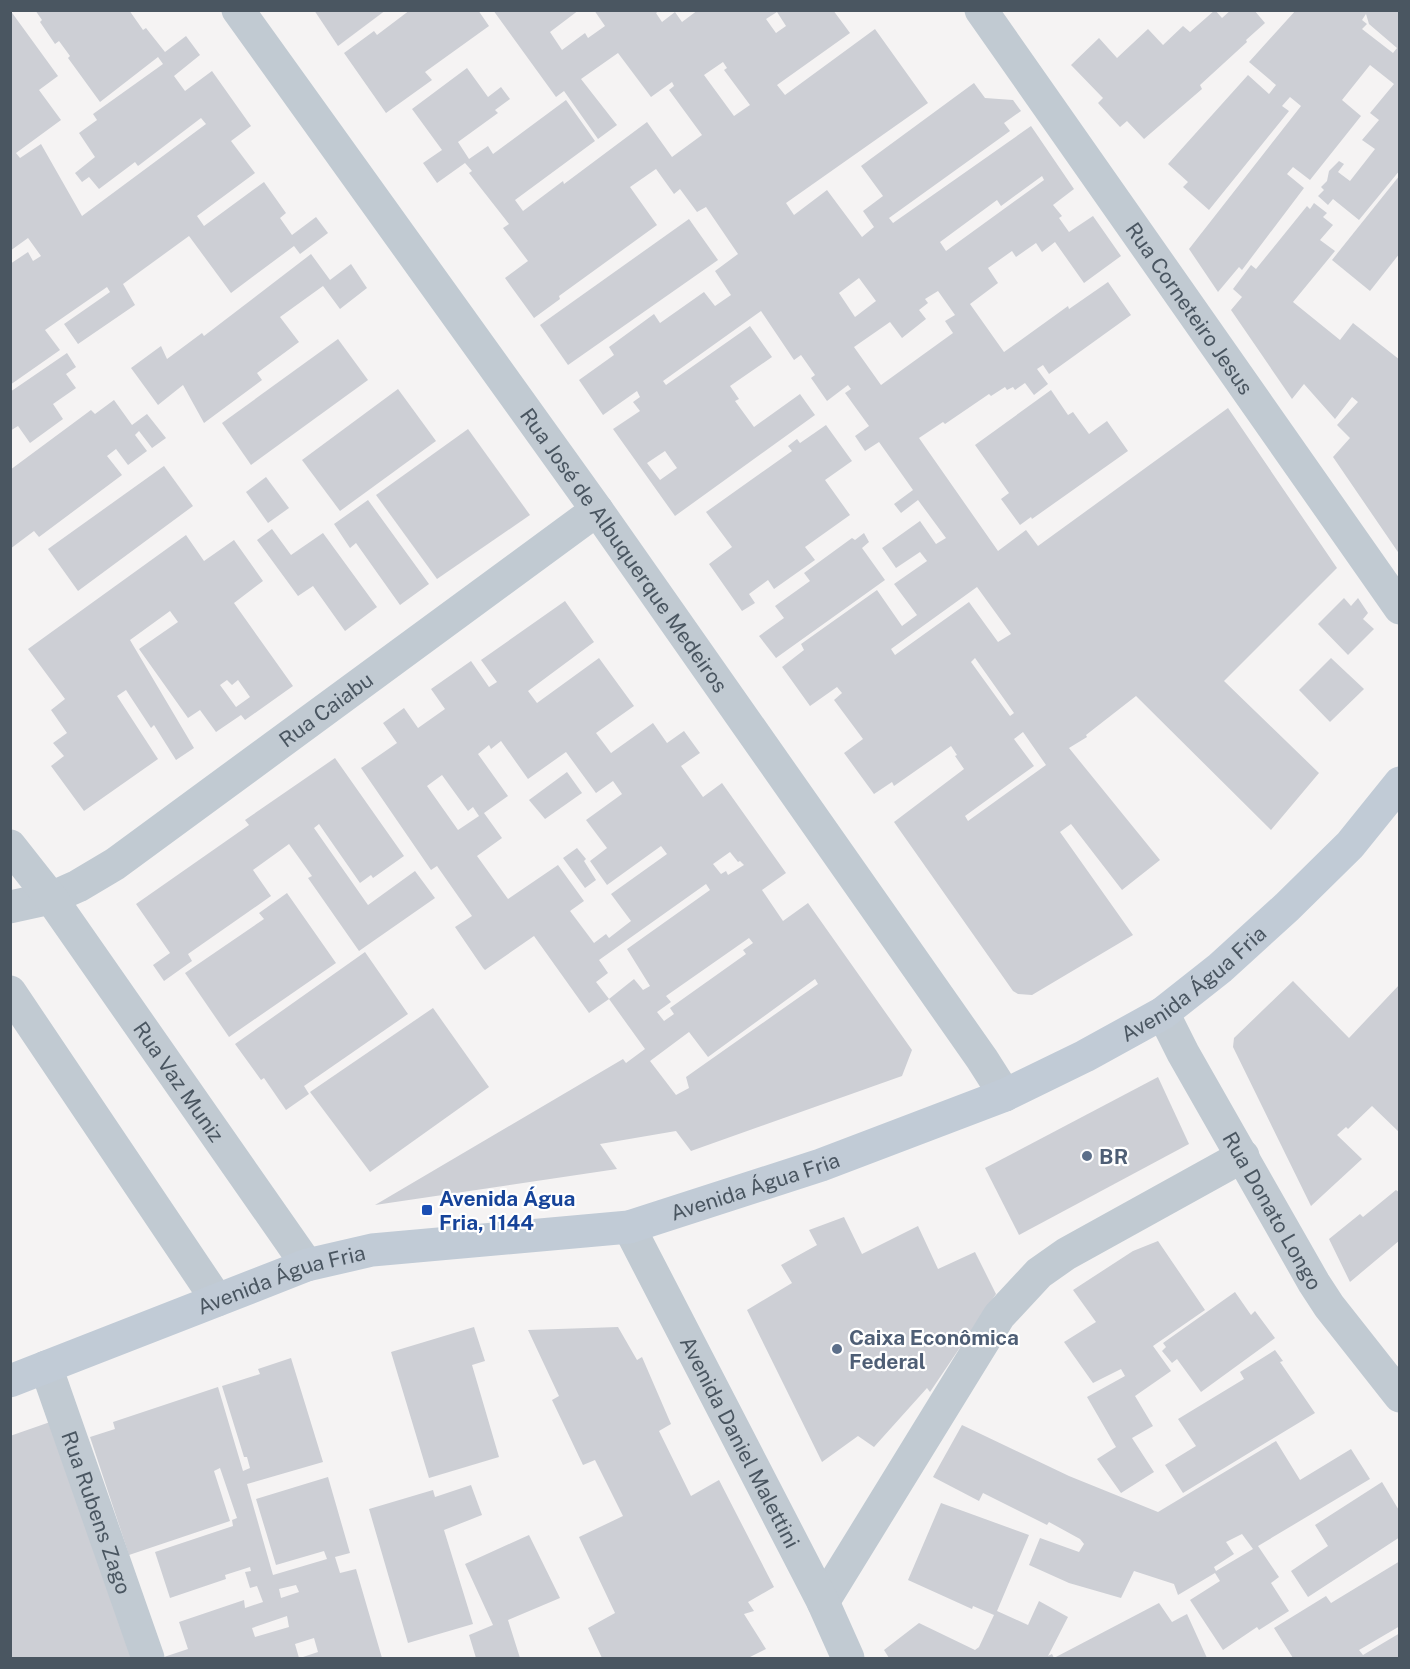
<svg xmlns="http://www.w3.org/2000/svg" width="1410" height="1669" viewBox="0 0 1410 1669" font-family="'Public Sans',sans-serif">
  <rect width="100%" height="100%" fill="#f5f3f3"/>
  <g fill="#cdcfd5" fill-rule="evenodd">
    <polygon points="10,10 58,76 39,90 61,120 16,153 20,158 41,144 82,216 206,124 201,118 138,166 135,162 99,189 89,177 82,182 75,173 95,157 79,133 97,120 93,114 163,64 158,57 100,102 68,58 70,56 59,41 55,44 40,22 42,20 35,10 129,10 143,30 146,28 165,52 186,36 200,55 174,76 185,91 212,71 251,126 231,141 255,173 197,216 204,226 264,182 286,213 280,218 292,235 316,217 328,233 300,254 294,246 231,293 189,236 123,284 135,305 78,344 64,324 110,292 107,287 45,330 60,350 10,385 10,264 28,252 33,261 41,256 28,238 10,251"/>
    <polygon points="314,10 386,10 338,46"/>
    <polygon points="410,10 478,10 489,26 425,72 432,80 386,113 344,53 374,31 377,35"/>
    <path d="M493 10H579L550 32 562 50 585 33 588 38 605 26 594 10H660L656 13 662 22 675 12 682 22 698 10H833L850 33 777 85 785 95 875 29 928 103 786 203 794 215 827 190 862 237 874 227 863 211 883 196 861 166 974 83 985 98 1013 100 1021 111 1004 123 1010 131 889 218 893 223 1031 126 1074 189 1053 205 1062 216 1059 218 1069 232 1093 216 1121 256 1084 283 1055 242 1042 252 1036 243 1016 257 1012 251 988 268 998 283 970 304 1004 352 1068 306 1069 309 1108 282 1131 315 1049 374 1043 365 1037 369 1048 384 1034 395 1025 383 1015 390 1013 387 1007 390 1005 387 991 396 989 394 945 424 943 422 919 438 998 551 1026 530 1038 546 1228 408 1337 568 1224 681 1319 773 1271 830 1136 696 1086 735 1087 737 1069 748 1160 860 1122 890 1071 824 1060 832 1133 935 1032 995 1018 994 1013 991 894 822 964 769 955 756 957 755 951 746 894 786 892 782 874 794 844 753 863 739 834 700 842 693 837 687 810 706 782 667 804 650 801 644 877 590 902 626 917 615 894 584 927 561 920 552 896 568 882 548 920 521 936 544 946 538 918 500 901 513 894 504 913 490 879 442 865 451 855 436 869 426 845 393 851 389 848 385 827 401 811 378 815 375 801 355 794 360 761 311 663 381 666 385 750 326 772 357 730 386 739 399 735 401 754 427 800 394 815 415 675 516 613 429 640 411 633 402 640 397 637 391 603 415 579 380 614 355 609 347 654 314 660 323 704 292 715 306 731 295 715 271 738 254 706 207 697 212 680 189 674 194 656 169 630 187 657 225 559 296 560 299 534 318 505 278 528 261 503 228 509 224 469 173 472 171 465 163 437 183 423 163 442 150 412 109 467 68 488 97 501 87 510 99 495 110 498 113 458 142 469 159 488 146 493 154 566 100 595 141 515 200 523 211 563 181 564 184 647 122 672 157 702 135 669 90 674 86 672 82 651 97 618 53 581 79 617 125 598 139 564 91 556 97ZM777 12 786 26 776 33 766 19ZM723 62 727 68 724 70 750 105 734 116 704 75ZM1042 176 1044 180 946 251 940 242 997 200 1001 206ZM859 278 876 301 855 317 839 293ZM938 291 955 315 945 321 953 333 881 385 854 347 890 322 902 338 926 319 919 310 928 303 925 299ZM665 451 677 468 660 480 647 463ZM977 587 1011 634 998 642 969 602 895 655 891 649ZM975 658 1014 713 1010 716 971 662ZM1023 732 1046 765 968 821 965 816 1034 766 1014 739Z"/>
    <polygon points="1215,10 1222,18 1231,10 1254,10 1265,23 1246,40 1247,42 1200,85 1202,89 1144,139 1127,121 1120,127 1098,103 1103,98 1071,65 1099,38 1117,58 1148,29 1163,45 1183,26 1190,32"/>
    <path d="M1296 10H1400V170L1359 220 1333 199 1328 205 1318 196 1324 190 1321 187 1327 181 1329 171 1339 161 1344 164 1338 172 1350 181 1375 149 1362 140 1379 120 1370 113 1394 84 1370 65 1342 100 1361 116 1310 180 1293 167 1287 174 1304 188 1242 270 1239 267 1218 292 1189 249 1301 106 1290 97 1282 106 1289 111 1209 210 1183 187 1188 182 1168 164 1248 75 1269 94 1276 85 1249 62ZM1366 14 1369 24 1397 48 1393 53 1362 29 1367 24 1362 20Z"/>
    <polygon points="1400,175 1400,253 1370,291 1332,260"/>
    <polygon points="1314,203 1327,213 1323,217 1333,225 1320,240 1335,251 1293,302 1340,340 1353,323 1400,360 1400,555 1333,457 1350,438 1337,425 1358,402 1352,397 1335,419 1304,384 1292,399 1231,310 1242,297 1233,289 1251,265 1256,269 1307,206 1310,209"/>
    <polygon points="689,219 718,260 568,365 540,325"/>
    <polygon points="311,254 330,280 351,264 367,288 340,309 323,286 280,317 299,342 257,373 262,380 204,423 183,385 158,405 131,368 161,346 167,359 202,333 204,336"/>
    <polygon points="338,339 368,380 251,465 222,423"/>
    <polygon points="67,353 76,367 66,374 76,388 53,404 63,419 30,443 18,426 10,431 10,392"/>
    <polygon points="398,389 436,441 340,511 302,460"/>
    <polygon points="1051,390 1068,415 1073,412 1089,434 1107,421 1128,451 1032,519 1031,517 1020,525 1001,499 1009,493 975,445"/>
    <polygon points="114,400 132,425 147,414 166,438 152,448 139,431 135,435 147,451 128,465 116,449 107,456 122,475 39,537 34,531 10,549 10,470 91,410 95,414"/>
    <polygon points="826,425 852,461 825,480 850,515 805,547 815,560 774,589 768,580 749,594 755,603 742,611 709,564 732,547 706,512 792,451 788,446 797,439 800,443"/>
    <polygon points="468,429 530,515 437,579 376,495"/>
    <polygon points="164,466 193,506 78,591 48,549"/>
    <polygon points="266,477 289,508 268,523 246,492"/>
    <polygon points="368,500 429,584 400,605 356,543 350,548 334,524"/>
    <polygon points="272,529 291,555 323,533 377,607 345,631 313,586 298,596 257,540"/>
    <polygon points="864,533 869,542 862,548 885,580 776,658 759,636 784,618 775,606 810,581 804,573 852,538 855,540"/>
    <path d="M186 535 204 561 234 540 263 581 234 603 293 686 245 720 241 715 216 732 200 710 188 718 139 649 178 622 170 611 130 640 194 748 176 760 154 725 151 728 126 690 117 696 158 759 84 811 51 766 64 756 53 743 67 733 51 710 65 699 28 649ZM227 680 232 685 238 680 250 697 236 707 220 685Z"/>
    <polygon points="1344,598 1351,606 1358,598 1368,613 1363,619 1374,629 1348,655 1318,624"/>
    <path d="M565 601 594 642 528 691 537 703 599 658 634 706 596 733 611 753 653 723 667 743 684 731 700 753 681 766 703 797 722 783 786 873 762 890 783 921 808 903 912 1050 902 1076 691 1151 676 1131 600 1144 617 1169 375 1205 623 1059 626 1063 645 1049 609 999 634 979 643 990 650 986 627 949 710 890 706 884 599 960 608 973 596 982 609 999 589 1013 534 936 485 970 483 968 455 927 472 916 437 866 431 870 361 768 397 743 383 723 404 708 418 728 445 709 431 689 471 661 489 687 497 682 481 660ZM501 741 528 779 566 752 596 793 613 781 622 794 586 820 607 848 590 861 607 885 661 846 667 854 611 894 631 921 609 938 606 934 594 943 570 911 584 901 558 865 508 899 477 856 502 838 484 813 508 796 478 754 489 745 491 749ZM442 775 468 811 473 807 479 816 458 830 427 786ZM730 852 738 862 740 861 744 865 728 875 726 871 721 874 713 864ZM749 938 753 943 743 950 746 954 670 1008 674 1014 664 1021 657 1012 671 1002 666 996ZM815 979 818 984 686 1077 689 1088 676 1095 650 1061 689 1032 708 1057Z"/>
    <polygon points="1331,658 1364,689 1330,722 1299,690"/>
    <polygon points="335,758 404,856 373,878 371,875 360,883 319,824 314,828 368,905 415,871 435,898 359,951 308,878 312,876 289,844 253,870 271,896 188,954 192,961 164,981 153,965 170,953 136,904 249,825 245,820"/>
    <polygon points="567,772 582,793 545,819 529,800"/>
    <polygon points="577,848 586,859 584,861 596,880 585,888 563,858"/>
    <polygon points="287,893 336,963 229,1037 185,973 264,919 259,913"/>
    <polygon points="365,952 408,1014 304,1086 309,1094 286,1110 264,1078 261,1080 235,1044"/>
    <polygon points="1293,981 1349,1038 1400,984 1400,1133 1372,1106 1348,1129 1346,1127 1337,1135 1362,1159 1311,1206 1233,1047 1234,1038"/>
    <polygon points="433,1008 489,1087 370,1172 310,1092"/>
    <polygon points="1158,1077 1189,1144 1019,1235 985,1168"/>
    <polygon points="1396,1190 1400,1193 1400,1240 1350,1282 1329,1239 1360,1214 1363,1217"/>
    <polygon points="844,1217 862,1254 918,1226 938,1269 975,1252 996,1294 930,1392 927,1388 874,1447 858,1436 822,1462 747,1310 792,1283 781,1265 817,1245 809,1230"/>
    <polygon points="1158,1241 1205,1310 1153,1346 1171,1371 1135,1396 1153,1426 1132,1438 1154,1472 1121,1493 1097,1459 1116,1447 1087,1397 1125,1376 1121,1369 1093,1383 1064,1342 1096,1322 1073,1290 1133,1251"/>
    <polygon points="1235,1292 1251,1315 1255,1311 1275,1338 1201,1392 1177,1359 1172,1363 1162,1351 1166,1347 1163,1343"/>
    <polygon points="474,1327 485,1361 472,1365 499,1457 429,1478 391,1352"/>
    <polygon points="618,1327 637,1360 642,1357 671,1424 659,1431 691,1496 719,1480 774,1587 748,1602 754,1611 744,1614 766,1649 748,1658 602,1658 588,1628 615,1613 579,1537 623,1516 595,1460 583,1465 552,1400 559,1396 528,1330"/>
    <polygon points="1275,1350 1283,1361 1280,1362 1315,1413 1183,1493 1165,1465 1196,1446 1178,1419 1244,1379 1240,1372"/>
    <path d="M291 1358 323 1462 247 1484 273 1575 327 1559 324 1551 276 1565 256 1499 328 1477 350 1553 335 1557 340 1573 356 1569 382 1658H300L318 1652 314 1638 295 1644 299 1658H161L188 1649 179 1622 244 1600 245 1608 263 1602 257 1586 250 1588 245 1572 251 1571 250 1567 225 1575 226 1579 170 1598 155 1552 233 1526 232 1520 237 1518 220 1468 214 1471 230 1521 129 1555 90 1437 115 1429 113 1422 218 1387 243 1471 250 1468 247 1457H244L222 1386 260 1374 258 1369ZM296 1585 299 1592 281 1598 279 1589ZM287 1616 289 1627 255 1637 252 1628Z"/>
    <polygon points="53,1421 134,1658 10,1658 10,1436"/>
    <path d="M962 1425 1069 1476 1158 1512 1276 1441 1300 1480 1351 1449 1370 1479 1258 1546 1279 1577 1271 1583 1289 1611 1259 1630 1257 1627 1223 1650 1190 1600 1220 1581 1215 1573 1178 1595 1174 1584 1134 1571 1121 1598 1069 1583 1029 1565 1040 1538 1079 1552 1084 1544 1080 1539 1049 1522 1047 1525 983 1493 979 1501 933 1477ZM1242 1534 1253 1549 1216 1571 1214 1567 1234 1554 1226 1542Z"/>
    <polygon points="1382,1482 1400,1512 1400,1537 1308,1597 1291,1571 1328,1546 1315,1525"/>
    <polygon points="471,1485 482,1515 444,1530 473,1624 408,1643 369,1509 433,1490 435,1497"/>
    <polygon points="941,1503 1029,1535 997,1611 1028,1625 1039,1601 1068,1617 1048,1656 1052,1654 1054,1658 1159,1603 1172,1622 1187,1614 1207,1658 889,1658 884,1650 919,1623 975,1650 979,1647 994,1615 973,1606 972,1609 908,1580"/>
    <polygon points="529,1535 560,1598 508,1620 520,1658 476,1658 469,1635 493,1625 465,1564"/>
    <polygon points="1400,1561 1400,1626 1359,1650 1363,1655 1400,1633 1400,1658 1293,1658 1274,1628 1326,1596 1331,1603"/>
  </g>
  <g fill="none" stroke-linecap="round" stroke-linejoin="round">
    <g stroke="#c1cad2" stroke-width="33">
      <path id="s1" d="M238 10 597 510 982 1059 1005 1095"/>
      <path id="s2" d="M981 10 1400 608"/>
      <path id="s3" d="M10 907 51 898 78 886 115 864 597 510"/>
      <path id="s4" d="M1163 1013 1183 1053 1314 1283 1329 1306 1400 1396"/>
      <path id="s5" d="M46 1367 148 1658"/>
      <polyline points="823,1602 999,1316 1039,1273 1066,1254 1243,1156"/>
    </g>
    <g stroke="#c1cad2" stroke-width="33">
      <path id="s6" d="M10 846 51 898 307 1265"/>
      <polyline points="10,992 217,1300"/>
      <path id="s7" d="M629 1227 823 1602 848 1658"/>
    </g>
    <path stroke="#c1cbd6" stroke-width="33" id="s8" d="M10 1381 307 1265 372 1250 629 1227 821 1165 1005 1095 1085 1056 1163 1013 1220 968 1287 907 1350 845 1400 783"/>
  </g>
  <g fill="#5c6f8a" stroke="#fff" stroke-width="2">
    <circle cx="1087" cy="1156" r="6"/>
    <circle cx="837" cy="1349" r="6"/>
  </g>
  <rect fill="#1a4fb4" stroke="#fff" stroke-width="2" x="421" y="1204" width="12" height="12" rx="3"/>
  <g text-anchor="middle" dominant-baseline="central" stroke-width="4.5" stroke-linejoin="round" paint-order="stroke">
    <g font-size="21" fill="#4a5661" stroke="#fff">
      <text stroke="none"><textPath href="#s2" startOffset="364">Rua Corneteiro Jesus</textPath></text>
      <text stroke="none"><textPath href="#s1" startOffset="664">Rua José de Albuquerque Medeiros</textPath></text>
      <text stroke="none"><textPath href="#s3" startOffset="376">Rua Caiabu</textPath></text>
      <text stroke="none"><textPath href="#s8" startOffset="1262">Avenida Água Fria</textPath></text>
      <text stroke="none"><textPath href="#s6" startOffset="290">Rua Vaz Muniz</textPath></text>
      <text stroke="none"><textPath href="#s8" startOffset="776">Avenida Água Fria</textPath></text>
      <text stroke="none"><textPath href="#s4" startOffset="226">Rua Donato Longo</textPath></text>
      <text stroke="none"><textPath href="#s8" startOffset="290">Avenida Água Fria</textPath></text>
      <text stroke="none"><textPath href="#s7" startOffset="242">Avenida Daniel Malettini</textPath></text>
      <text stroke="none"><textPath href="#s5" startOffset="154">Rua Rubens Zago</textPath></text>
    </g>
    <g font-size="21" font-weight="bold" fill="#4e5e75" stroke="#fff" text-anchor="start">
      <text x="1099" y="1156">BR</text>
      <text x="849" y="1337">Caixa Econômica<tspan x="849" dy="24">Federal</tspan></text>
    </g>
    <g font-size="21" font-weight="bold" fill="#164399" stroke="#fff" text-anchor="start">
      <text x="439" y="1198">Avenida Água<tspan x="439" dy="24">Fria, 1144</tspan></text>
    </g>
  </g>
  <rect width="1410" height="1669" fill="none" stroke="#4a5661" stroke-width="24"/>
</svg>
